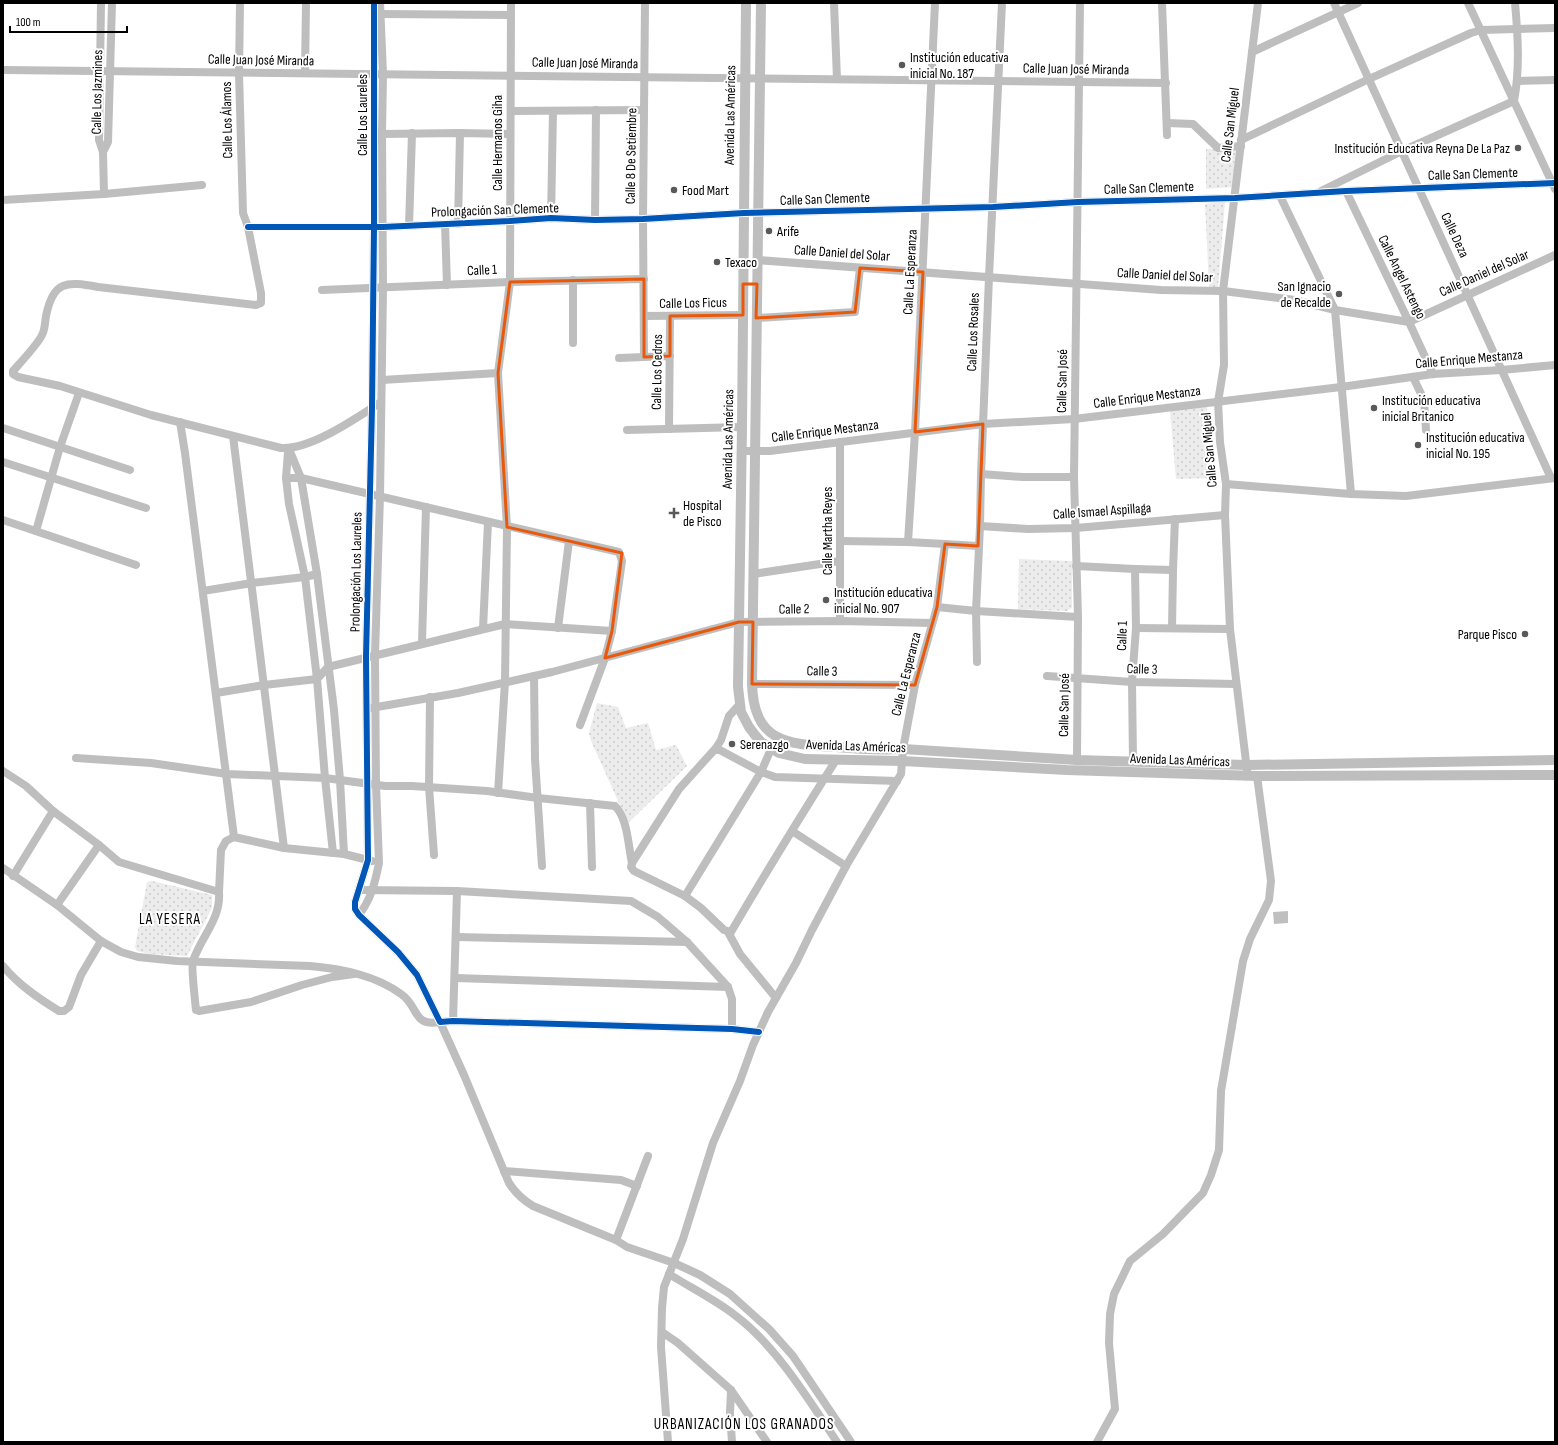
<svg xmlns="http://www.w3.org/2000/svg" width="1558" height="1445" viewBox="0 0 1558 1445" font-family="'Sofia Sans Condensed',sans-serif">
  <defs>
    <pattern id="park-dots" width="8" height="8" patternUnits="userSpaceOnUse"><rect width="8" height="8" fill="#ececec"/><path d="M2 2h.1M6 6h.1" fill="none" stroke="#c9c9c9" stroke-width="1.8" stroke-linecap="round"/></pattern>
  </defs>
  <rect width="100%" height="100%" fill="#fff"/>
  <g fill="url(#park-dots)">
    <polygon points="1206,149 1236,149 1232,187 1206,189"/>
    <polygon points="1225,202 1218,288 1209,287 1205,204"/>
    <polygon points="1207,406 1213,478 1176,479 1170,411"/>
    <polygon points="1019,559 1072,561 1072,608 1067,611 1018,609"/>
    <polygon points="597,703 618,707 626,728 648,723 656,750 676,745 687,766 628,823 591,741 589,733"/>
    <polygon points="152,881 212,895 212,908 187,956 150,954 137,951 135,947 147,882"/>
  </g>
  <polygon fill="#bfbfbf" points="1288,911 1288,923 1274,924 1273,912"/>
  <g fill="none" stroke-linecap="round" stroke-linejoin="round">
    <g stroke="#bebebe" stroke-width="8">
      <polyline points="101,3 99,140 103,152 104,194"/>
      <path d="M240 3 239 73 243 213 248 227 261 293V303L256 305 98 287C66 281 53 281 46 316 45 322 45 330 42 335 38 344 20 363 13 371V374L18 377 60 386 151 415 281 448C310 450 357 418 381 402"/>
      <polyline points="374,3 374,227 372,408 366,657 368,860 355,902 355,909 359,915 398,952 417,975 440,1022 453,1021 732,1029 759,1032"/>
      <polyline points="834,3 837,79"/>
      <polyline points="1162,3 1167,135"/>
      <polyline points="1334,3 1551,478"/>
      <polyline points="1468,3 1555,189"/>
      <polyline points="380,14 511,15"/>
      <polyline points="1252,52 1358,3"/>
      <polyline points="3,70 1166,83"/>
      <polyline points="305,73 306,3"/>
      <polyline points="1517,81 1555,80"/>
      <polyline points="511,111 644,110"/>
      <polyline points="1167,123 1193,124 1218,148 1241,146"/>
      <polyline points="382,134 460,133 510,134"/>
      <polyline points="1241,140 1369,79 1471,33 1481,30 1555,28"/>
      <polyline points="103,152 108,142 112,3"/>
      <path d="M1321 191 1402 151 1514 101C1520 69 1518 36 1515 3"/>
      <polyline points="1346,191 1409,322 1433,374"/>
      <polyline points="1280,196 1335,310 1351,494"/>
      <polyline points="3,200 104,194 202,185"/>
      <polyline points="551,218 553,111"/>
      <polyline points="595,220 596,110"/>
      <polyline points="445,224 447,285"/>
      <polyline points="458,224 460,133"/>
      <polyline points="409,226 412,133"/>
      <polyline points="248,227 383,227 510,221 551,218 595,220 643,219 744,213 993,207 1078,202 1235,198 1346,191 1555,183"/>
      <polyline points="757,260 1161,290 1223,291 1295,300 1335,310 1409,322 1555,255"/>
      <polyline points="322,290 510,282 644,279"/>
      <polyline points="644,316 743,315"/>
      <polyline points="756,318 855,312 860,268"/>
      <polyline points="573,343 573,280"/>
      <polyline points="644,357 643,219 645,3"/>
      <polyline points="619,358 670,356"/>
      <polyline points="1413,377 1424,400 1426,430"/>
      <polyline points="382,380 498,373"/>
      <polyline points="180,422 185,453 234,837"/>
      <polyline points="3,428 130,470"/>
      <polyline points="669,429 670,316"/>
      <polyline points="627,430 742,427"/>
      <polyline points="233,436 284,848"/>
      <polyline points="289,449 301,478 317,574 334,710 340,780 344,854"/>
      <polyline points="742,451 770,451 983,424 1074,419 1341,387 1433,374 1501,370 1555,365"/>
      <polyline points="288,452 286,478 289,504 305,577 317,679 325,778 333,853"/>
      <polyline points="3,462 146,508"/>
      <polyline points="981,474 1022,477 1074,477"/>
      <polyline points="286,478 301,478 619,552 622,561 612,631 605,658 580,725"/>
      <polyline points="1226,484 1351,494 1406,496 1555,478"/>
      <polyline points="3,520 136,565"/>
      <polyline points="980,526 1028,529 1076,528 1225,515"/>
      <polyline points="36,531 60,447 79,393"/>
      <polyline points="840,541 908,542 945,544"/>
      <polyline points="908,542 915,432 935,3"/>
      <polyline points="1076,566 1135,569 1136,628 1132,682 1133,761"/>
      <polyline points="1135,569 1173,570"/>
      <polyline points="753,574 840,561"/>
      <polyline points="203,591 252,583 305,577 317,574"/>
      <polyline points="937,607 976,611 1078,617"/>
      <polyline points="840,621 840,442"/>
      <polyline points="558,628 569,541"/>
      <polyline points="1136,628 1230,629"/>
      <polyline points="1172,628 1173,570 1175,519"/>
      <polyline points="483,629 488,522"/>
      <polyline points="422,643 426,507"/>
      <polyline points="977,662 976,611 980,526 981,474 989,277 1002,3"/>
      <polyline points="534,676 535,759 542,866"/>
      <polyline points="1047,676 1132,682 1236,684"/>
      <polyline points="752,684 915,685"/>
      <polyline points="216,693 264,685 317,679 328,667 505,624 612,631"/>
      <polyline points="430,697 429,787 434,855"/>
      <polyline points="371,708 458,693 552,672 739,622 840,621 932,623"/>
      <polyline points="716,748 721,740 729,716 740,704"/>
      <path d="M76 758 151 763 227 774 325 778 385 786H412L487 791 538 798 615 806C628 819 628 845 632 863"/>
      <path d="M836 760C800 817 765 874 731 932L724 930 701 908 685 896 634 871 631 867 632 863 679 789 716 748 761 772 775 777 897 781"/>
      <polyline points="1077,760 1078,617 1074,477 1080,3"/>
      <polyline points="1247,770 1230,629 1225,515 1226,484 1220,442 1218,402 1224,365 1223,291 1258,3"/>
      <polyline points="3,771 26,786 53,811 99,845 119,862 219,892 221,850 226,841 234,837 284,848 344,854 372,861"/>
      <polyline points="498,793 505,682 507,527 498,373 510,282 511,3"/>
      <polyline points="590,803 592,867"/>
      <polyline points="792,831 846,866"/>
      <path d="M3 868 57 905 101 941 121 952 138 957 177 961 310 966C342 969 375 975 401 994 419 1006 412 1027 440 1022L464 1075 509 1183C516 1194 523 1200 533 1206L616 1240 627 1247 674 1263 700 1275 730 1294 769 1329 793 1356 851 1442"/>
      <polyline points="13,876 53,811"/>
      <polyline points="359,890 457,891 631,901 658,917 687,942 728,987 732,999 732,1029"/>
      <path d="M219 892C221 919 201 937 193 961 191 967 195 1000 196 1010L199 1011 251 1002 302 985 332 977 354 974"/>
      <polyline points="685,896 761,772 771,749"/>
      <polyline points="57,905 99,845"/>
      <path d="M359 915C371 899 375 883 379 863L376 785 375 654 380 496 383 289 382 134 383 74 380 3"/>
      <polyline points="728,932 740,954 776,998"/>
      <polyline points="456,937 687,942"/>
      <path d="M3 966C19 985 38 998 59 1011H64L69 1007 81 975 101 941"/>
      <polyline points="455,978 728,987"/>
      <polyline points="453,1021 457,891"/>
      <polyline points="504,1171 621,1180 637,1186"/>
      <polyline points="616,1240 648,1156"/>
      <path d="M669 1274C691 1288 716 1300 736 1316 776 1346 809 1400 837 1442"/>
      <polyline points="662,1332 678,1343 731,1390 767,1442"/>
      <polyline points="731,1390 730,1413 732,1442"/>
      <polyline points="668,1442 661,1347 662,1308 664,1287 683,1239 713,1143 740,1081 753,1045 768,1012 796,963 812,930 846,866 901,774 903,749 915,685 937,607 945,544 978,546"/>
      <polyline points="1097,1442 1115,1409 1109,1343 1110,1314 1114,1294 1130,1261 1163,1234 1203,1193 1211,1175 1219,1150 1221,1091 1243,961 1250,939 1269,900 1271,881 1257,776"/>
    </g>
    <g stroke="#bebebe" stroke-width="10">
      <polyline points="746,3 742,427 738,687 741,712 749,727 755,735 761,742 779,753 805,759 902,761 1067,770 1257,776 1555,775"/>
      <path d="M761 3 752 684C754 743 787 744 836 747 858 749 880 750 903 749L1077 760 1247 765 1555 760"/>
    </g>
    <g stroke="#fff" stroke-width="8">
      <g id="cycleway">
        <polyline points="374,3 374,227 372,408 366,657 368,860 355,902 355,909 359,915 398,952 417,975 440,1022 453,1021 732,1029 759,1032"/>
        <polyline points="248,227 383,227 510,221 551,218 595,220 643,219 744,213 993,207 1078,202 1235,198 1346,191 1555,183"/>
      </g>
    </g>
    <use href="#cycleway" stroke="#0057b8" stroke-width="6"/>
  </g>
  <path fill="none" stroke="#e8590c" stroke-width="3" stroke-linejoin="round" d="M860 268 923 272 915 432 983 424 978 546 945 544 937 607 915 685 752 684 753 622H739L605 658 612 631 622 553 507 527 498 373 510 282 644 279V357L670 356V316L743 315V284H757L756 318 855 312Z"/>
  <g fill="#595959" stroke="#fff" stroke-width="1.5">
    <circle cx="902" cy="65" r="4"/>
    <circle cx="1518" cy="148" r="4"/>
    <circle cx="674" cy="190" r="4"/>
    <circle cx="769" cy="231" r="4"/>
    <circle cx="717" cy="262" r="4"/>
    <circle cx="1339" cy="294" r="4"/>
    <circle cx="1374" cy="408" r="4"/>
    <circle cx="1418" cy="445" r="4"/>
    <path d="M672 507h4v4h4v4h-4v4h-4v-4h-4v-4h4z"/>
    <circle cx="826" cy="600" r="4"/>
    <circle cx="1525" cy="634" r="4"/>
    <circle cx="732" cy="744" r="4"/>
  </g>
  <g text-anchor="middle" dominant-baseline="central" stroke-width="4" stroke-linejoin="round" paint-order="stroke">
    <g font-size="14" fill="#000" stroke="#fff" text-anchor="start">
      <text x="910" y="57">Institución educativa<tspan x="910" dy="16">inicial No. 187</tspan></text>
      <text x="1510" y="148" text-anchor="end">Institución Educativa Reyna De La Paz</text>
      <text x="682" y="190">Food Mart</text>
      <text x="777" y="231">Arife</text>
      <text x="725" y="262">Texaco</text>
      <text x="1331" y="286" text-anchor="end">San Ignacio<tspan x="1331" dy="16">de Recalde</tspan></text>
      <text x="1382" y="400">Institución educativa<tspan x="1382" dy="16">inicial Britanico</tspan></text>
      <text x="1426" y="437">Institución educativa<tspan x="1426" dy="16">inicial No. 195</tspan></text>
      <text x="683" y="505">Hospital<tspan x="683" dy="16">de Pisco</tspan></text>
      <text x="834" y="592">Institución educativa<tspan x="834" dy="16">inicial No. 907</tspan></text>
      <text x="1517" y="634" text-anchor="end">Parque Pisco</text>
      <text x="740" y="744">Serenazgo</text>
    </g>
    <g font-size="14" fill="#000" stroke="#fff">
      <text transform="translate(261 60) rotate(1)">Calle Juan José Miranda</text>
      <text transform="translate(585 63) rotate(1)">Calle Juan José Miranda</text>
      <text transform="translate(1076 69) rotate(1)">Calle Juan José Miranda</text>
      <text transform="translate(97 92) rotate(-89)">Calle Los Jazmines</text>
      <text transform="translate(362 115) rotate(-90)">Calle Los Laureles</text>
      <text transform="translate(730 115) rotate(-89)">Avenida Las Américas</text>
      <text transform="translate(227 120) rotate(-91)">Calle Los Álamos</text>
      <text transform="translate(1230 125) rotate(-83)">Calle San Miguel</text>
      <text transform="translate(497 143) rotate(-90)">Calle Hermanos Giha</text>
      <text transform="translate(631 156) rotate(-89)">Calle 8 De Setiembre</text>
      <text transform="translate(1473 174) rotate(-2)">Calle San Clemente</text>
      <text transform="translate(1149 188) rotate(-2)">Calle San Clemente</text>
      <text transform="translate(825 199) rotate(-2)">Calle San Clemente</text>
      <text transform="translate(495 210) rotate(-2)">Prolongación San Clemente</text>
      <text transform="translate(1455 235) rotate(65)">Calle Deza</text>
      <text transform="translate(842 253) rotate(4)">Calle Daniel del Solar</text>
      <text transform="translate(482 270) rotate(-3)">Calle 1</text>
      <text transform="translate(910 272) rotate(-87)">Calle La Esperanza</text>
      <text transform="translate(1484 273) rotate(-24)">Calle Daniel del Solar</text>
      <text transform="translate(1165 275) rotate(3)">Calle Daniel del Solar</text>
      <text transform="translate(1402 277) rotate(64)">Calle Angel Astengo</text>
      <text transform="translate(693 303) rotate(-1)">Calle Los Ficus</text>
      <text transform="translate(973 332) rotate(-88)">Calle Los Rosales</text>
      <text transform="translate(1469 359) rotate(-5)">Calle Enrique Mestanza</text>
      <text transform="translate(657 372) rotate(-89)">Calle Los Cedros</text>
      <text transform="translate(1062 381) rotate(-89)">Calle San José</text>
      <text transform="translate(1147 397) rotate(-7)">Calle Enrique Mestanza</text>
      <text transform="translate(825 431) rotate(-7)">Calle Enrique Mestanza</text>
      <text transform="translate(728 439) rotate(-89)">Avenida Las Américas</text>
      <text transform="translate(1209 450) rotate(-95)">Calle San Miguel</text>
      <text transform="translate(1102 511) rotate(-4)">Calle Ismael Aspillaga</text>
      <text transform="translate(827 531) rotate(-90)">Calle Martha Reyes</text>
      <text transform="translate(356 572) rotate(-89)">Prolongación Los Laureles</text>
      <text transform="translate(794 609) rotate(-1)">Calle 2</text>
      <text transform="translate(1122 636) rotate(-88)">Calle 1</text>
      <text transform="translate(1142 669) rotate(2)">Calle 3</text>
      <text transform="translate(822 671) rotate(1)">Calle 3</text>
      <text transform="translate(906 674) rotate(-76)">Calle La Esperanza</text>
      <text transform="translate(1064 705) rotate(-89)">Calle San José</text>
      <text transform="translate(856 746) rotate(2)">Avenida Las Américas</text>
      <text transform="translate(1180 760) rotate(2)">Avenida Las Américas</text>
    </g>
    <g font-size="15" letter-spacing="1" fill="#000" stroke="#fff">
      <text x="170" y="919">LA YESERA</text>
      <text x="744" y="1424">URBANIZACIÓN LOS GRANADOS</text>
    </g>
  </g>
  <rect width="1558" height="1445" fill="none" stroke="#000000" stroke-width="8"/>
  <path d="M10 26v6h117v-6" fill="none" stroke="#000000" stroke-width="2"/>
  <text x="16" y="26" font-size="12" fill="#000000" stroke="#ffffff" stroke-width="3" paint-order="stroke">100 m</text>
</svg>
